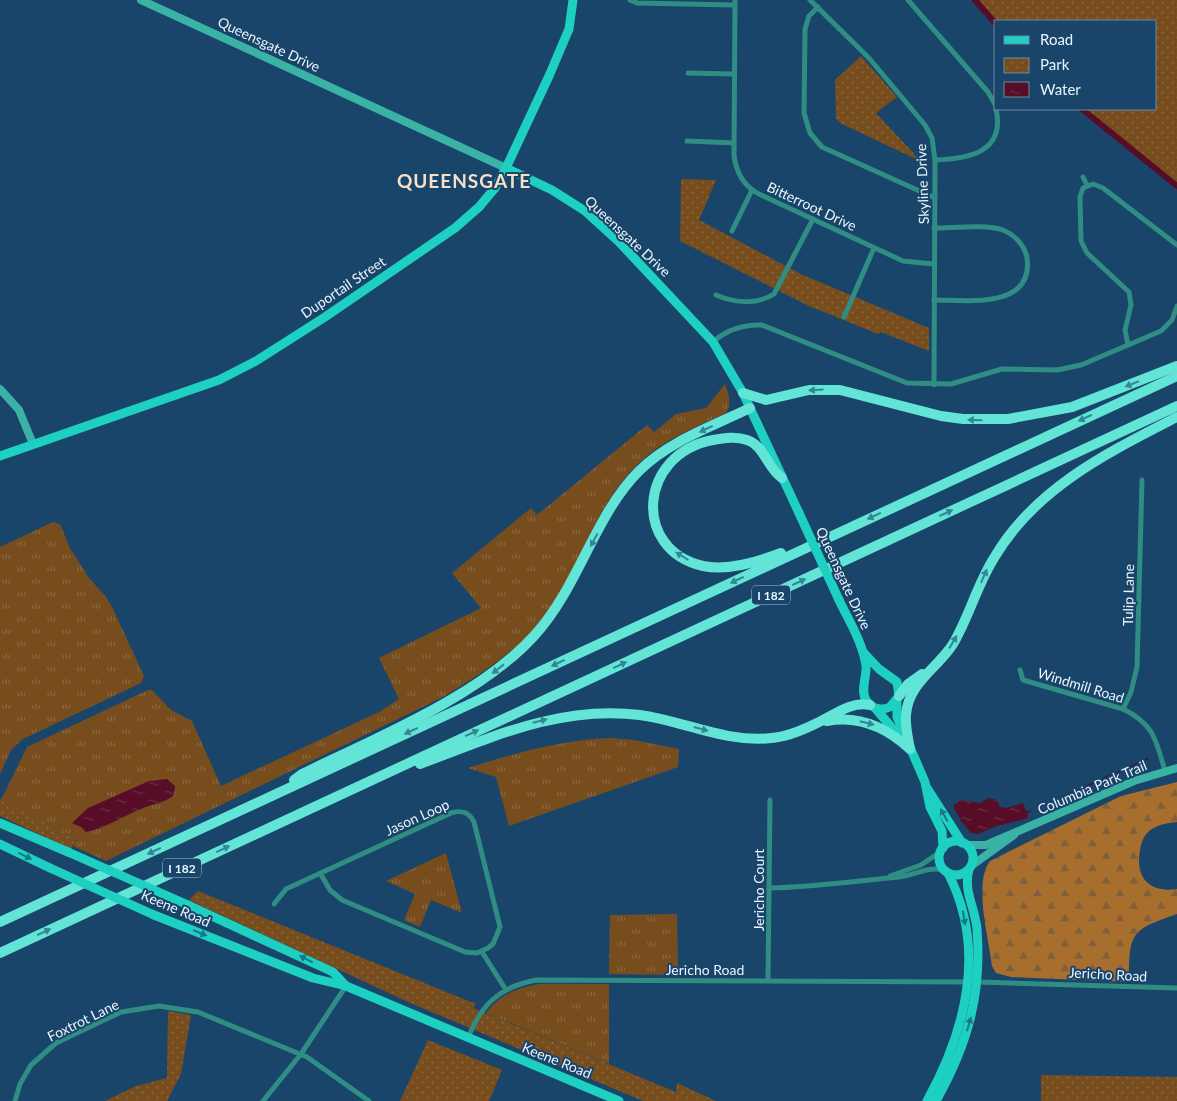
<svg xmlns="http://www.w3.org/2000/svg" width="1177" height="1101" viewBox="0 0 1177 1101" font-family="Lato,sans-serif">
  <defs>
    <pattern id="grass-tufts" width="24" height="20" patternUnits="userSpaceOnUse" patternTransform="scale(1.25)"><rect width="24" height="20" fill="#774d1e"/><path d="M3 7l-1-3M5 7V3M7 7l1-3M15 17l-1-3M17 17v-4M19 17l1-3" fill="none" stroke="#8a6740"/></pattern>
    <pattern id="forest-firs" width="22" height="20" patternUnits="userSpaceOnUse" patternTransform="scale(1.25)"><rect width="22" height="20" fill="#a76e2e"/><path d="M5 1l3.5 6h-7zM16 11l3.5 6h-7z" fill="#805f3a"/></pattern>
    <pattern id="park-dots" width="8" height="8" patternUnits="userSpaceOnUse" patternTransform="scale(1.25)"><rect width="8" height="8" fill="#774d1e"/><path d="M2 2h.1M6 6h.1" fill="none" stroke="#8a6740" stroke-width="1.8" stroke-linecap="round"/></pattern>
    <pattern id="water-ripples" width="26" height="14" patternUnits="userSpaceOnUse" patternTransform="scale(1.25)"><rect width="26" height="14" fill="#570c27"/><path d="M2 4q2-2 4 0t4 0M15 11q2-2 4 0t4 0" fill="none" stroke="#6f3047"/></pattern>
  </defs>
  <rect width="100%" height="100%" fill="#184569"/>
  <g fill="url(#grass-tufts)">
    <path d="M725 384C729 395 732 403 726 413 694 428 660 441 635 467 589 514 576 583 532 631 507 658 474 678 443 697L106 861 73 846 76 838 1 800 27 747 148 690H152L171 710 192 721 221 786 379 712 399 699 379 658 481 608 452 573 531 508 537 515 647 425 654 432 676 414 706 408Z"/>
    <polygon points="53,522 60,524 70,548 89,578 107,598 113,609 144,676 141,683 23,739 11,750 0,774 0,547"/>
    <path d="M610 738 634 740 679 749 678 767 509 826 496 777 468 768C515 753 561 740 610 738Z"/>
    <polygon points="446,853 462,913 431,900 420,927 404,920 415,894 386,881"/>
    <polygon points="677,914 678,975 609,974 610,915"/>
    <path d="M540 984H609V1064L486 1013C500 994 517 988 540 984Z"/>
  </g>
  <path fill="url(#forest-firs)" d="M1177 782V822C1166 823 1156 825 1148 832 1143 837 1141 844 1140 850 1135 878 1149 893 1177 889V914C1131 930 1129 932 1129 982L1011 977 996 973 992 966C989 939 973 883 990 861L1121 796Z"/>
  <g fill="url(#park-dots)">
    <polygon points="975,0 1177,0 1177,186 1082,109 1156,109 1156,21 996,21 996,24"/>
    <polygon points="861,56 897,97 876,113 918,158 918,160 842,124 836,119 835,80"/>
    <polygon points="681,179 716,180 699,220 803,275 929,328 929,351 881,332 878,334 809,306 680,241"/>
    <polygon points="0,799 76,838 71,849 0,816"/>
    <polygon points="198,891 476,1004 473,1008 676,1092 677,1083 716,1101 643,1101 408,1002 189,900"/>
    <polygon points="168,1011 191,1015 181,1074 167,1101 105,1101 136,1086 167,1078"/>
    <polygon points="428,1040 502,1070 489,1101 400,1101"/>
    <polygon points="1041,1075 1177,1077 1177,1101 1041,1101"/>
  </g>
  <g fill="url(#water-ripples)">
    <path d="M167 779 175 786 174 795C165 803 152 804 141 809 123 816 106 828 86 832L81 827 72 823 88 808 149 781Z"/>
    <polygon points="989,798 997,800 1000,807 1006,808 1023,803 1029,818 997,826 978,834 971,833 961,821 953,806 961,800 980,803"/>
  </g>
  <g fill="none" stroke-linecap="round" stroke-linejoin="round">
    <g stroke="#570c27" stroke-width="2">
      <polyline points="1049,803 1147,759"/>
      <polyline points="1027,812 1030,811"/>
    </g>
    <g stroke="#570c27" stroke-width="6">
      <polyline points="975,0 996,24"/>
      <polyline points="1082,109 1177,186"/>
    </g>
    <g stroke="#308d84" stroke-width="5">
      <polyline points="630,0 637,3 735,5"/>
      <path d="M735 0 734 155C736 173 744 187 761 195L903 261 934 264"/>
      <polyline points="810,0 869,58 925,125 932,138 935,160 934,385"/>
      <polyline points="908,0 988,92 996,106"/>
      <polyline points="818,7 809,16 805,29 804,113 810,133 822,147 935,198"/>
      <polyline points="688,73 734,74"/>
      <polyline points="687,141 734,143"/>
      <path d="M935 160C967 159 1006 153 996 109"/>
      <polyline points="1083,177 1087,185"/>
      <polyline points="732,231 752,190"/>
      <path d="M716 295C734 303 757 305 774 294L813 219"/>
      <path d="M934 300C965 300 1034 310 1027 258 1025 246 1015 235 1003 230 986 224 953 228 934 228"/>
      <polyline points="844,317 874,248"/>
      <path d="M713 342C726 330 744 324 762 325L907 383 951 384 1002 369 1057 370 1081 365 1161 331 1172 320 1177 306"/>
      <polyline points="1128,345 1125,330 1131,305 1129,292 1087,253 1081,241 1080,197 1083,188 1093,184 1103,188 1177,245"/>
      <path d="M1020 670 1023 680 1123 709C1154 724 1156 740 1165 771"/>
      <polyline points="1123,709 1131,692 1137,667 1142,480"/>
      <polyline points="890,876 921,865 940,852"/>
      <path d="M769 888C813 887 855 881 899 877 916 875 927 866 944 870"/>
      <path d="M274 904 286 889 451 813C461 810 469 811 474 822L500 927 493 944 488 948 477 953 465 952 342 900 330 890 320 873"/>
      <polyline points="482,952 506,990"/>
      <polyline points="768,980 770,800"/>
      <polyline points="978,982 1177,988"/>
      <path d="M468 1038C481 1005 499 987 536 980L969 982"/>
      <polyline points="15,1101 20,1084 31,1065 56,1043 121,1012 159,1006 198,1012 307,1057 369,1101"/>
      <polyline points="263,1101 301,1054 346,986"/>
    </g>
    <g stroke="#3bb2a6" stroke-width="8">
      <polyline points="141,0 506,168"/>
      <polyline points="0,389 19,410 33,444"/>
      <polyline points="966,845 986,845 1134,781 1177,768"/>
      <polyline points="971,866 1014,835"/>
    </g>
    <g stroke="#1ed0c1" stroke-width="9">
      <polyline points="506,168 552,190 585,211 619,242 713,342 743,393 799,513"/>
      <polyline points="0,456 219,380 256,361 325,317 455,228 479,207 495,188 506,168 549,76 569,29 573,0"/>
      <path d="M839 600C849 621 863 643 866 666 867 677 860 690 866 700 872 709 881 711 890 707L899 696 897 682 879 669 863 652"/>
      <polyline points="897,700 897,717 925,782 930,807 942,831 943,848"/>
      <polyline points="876,709 903,741"/>
      <polyline points="927,788 962,843"/>
      <polyline points="0,823 68,852"/>
      <circle cx="956" cy="858" r="17"/>
      <polyline points="0,844 50,868"/>
      <polyline points="188,905 333,972 346,986"/>
      <polyline points="154,915 313,978 346,986 619,1101"/>
      <path d="M927 1101C966 1030 987 949 948 873"/>
      <path d="M936 1101C968 1044 982 994 977 929 975 907 963 891 969 869"/>
    </g>
    <g stroke="#62e4d6" stroke-width="10">
      <polyline points="743,393 766,400 809,390 840,390 941,416 963,419 1008,419 1072,407 1177,366"/>
      <path d="M781 553C757 562 728 571 703 566 632 550 638 454 713 440 724 438 736 436 747 440 764 445 767 468 782 478"/>
      <polyline points="899,696 908,684 922,674"/>
      <path d="M827 721C859 715 886 727 910 749"/>
      <path d="M910 749C908 738 905 726 906 715 908 683 937 669 953 644 969 617 977 585 994 558 1035 488 1107 453 1177 417"/>
      <path d="M420 764C492 737 561 705 640 715 684 721 726 743 771 738 787 737 803 730 817 723 835 715 850 701 870 705"/>
      <path d="M294 780 302 774C376 738 478 697 534 636 579 587 594 516 639 471 669 441 713 426 750 408"/>
      <polyline points="0,922 1177,376"/>
      <polyline points="0,953 1177,406"/>
    </g>
    <g stroke="#1ed0c1" stroke-width="9">
      <polyline points="799,513 839,600"/>
      <polyline points="68,852 188,905"/>
      <polyline points="50,868 154,915"/>
    </g>
  </g>
  <defs><path id="oneway-solid" d="M-6-.8H1V-3.2L6.5 0L1 3.2V.8H-6Z" transform="scale(1.25)"/></defs>
  <g fill="#368595">
    <use href="#oneway-solid" transform="translate(1132 384) rotate(158)"/>
    <use href="#oneway-solid" transform="translate(816 390) rotate(176)"/>
    <use href="#oneway-solid" transform="translate(1085 418) rotate(155)"/>
    <use href="#oneway-solid" transform="translate(975 420) rotate(-179)"/>
    <use href="#oneway-solid" transform="translate(706 429) rotate(155)"/>
    <use href="#oneway-solid" transform="translate(946 513) rotate(-25)"/>
    <use href="#oneway-solid" transform="translate(874 516) rotate(155)"/>
    <use href="#oneway-solid" transform="translate(594 540) rotate(118)"/>
    <use href="#oneway-solid" transform="translate(682 556) rotate(-148)"/>
    <use href="#oneway-solid" transform="translate(984 576) rotate(-66)"/>
    <use href="#oneway-solid" transform="translate(737 580) rotate(155)"/>
    <use href="#oneway-solid" transform="translate(799 582) rotate(-25)"/>
    <use href="#oneway-solid" transform="translate(953 642) rotate(-59)"/>
    <use href="#oneway-solid" transform="translate(558 663) rotate(155)"/>
    <use href="#oneway-solid" transform="translate(620 665) rotate(-25)"/>
    <use href="#oneway-solid" transform="translate(498 669) rotate(142)"/>
    <use href="#oneway-solid" transform="translate(540 721) rotate(-14)"/>
    <use href="#oneway-solid" transform="translate(867 723) rotate(14)"/>
    <use href="#oneway-solid" transform="translate(701 729) rotate(15)"/>
    <use href="#oneway-solid" transform="translate(411 731) rotate(155)"/>
    <use href="#oneway-solid" transform="translate(472 733) rotate(-25)"/>
    <use href="#oneway-solid" transform="translate(223 849) rotate(-25)"/>
    <use href="#oneway-solid" transform="translate(154 851) rotate(155)"/>
    <use href="#oneway-solid" transform="translate(44 932) rotate(-25)"/>
  </g>
  <g fill="#1a7688">
    <use href="#oneway-solid" transform="translate(944 815) rotate(-119)"/>
    <use href="#oneway-solid" transform="translate(25 856) rotate(26)"/>
    <use href="#oneway-solid" transform="translate(964 918) rotate(81)"/>
    <use href="#oneway-solid" transform="translate(200 933) rotate(22)"/>
    <use href="#oneway-solid" transform="translate(306 959) rotate(-153)"/>
    <use href="#oneway-solid" transform="translate(969 1024) rotate(-74)"/>
  </g>
  <g text-anchor="middle" dominant-baseline="central" stroke-width="4" stroke-linejoin="round" paint-order="stroke">
    <g fill="#184569" stroke="#abc0d0" stroke-width="1">
      <rect x="752" y="585.5" width="38" height="19" rx="4"/>
      <rect x="163" y="858.5" width="38" height="19" rx="4"/>
    </g>
    <g font-size="12" font-weight="bold" fill="#eaf4fc">
      <text x="771" y="595">I 182</text>
      <text x="182" y="868">I 182</text>
    </g>
    <g font-size="14" fill="#eaf4fc" stroke="#184569">
      <text transform="translate(269 44) rotate(25)">Queensgate Drive</text>
      <text transform="translate(922 184) rotate(-92)">Skyline Drive</text>
      <text transform="translate(812 206) rotate(25)">Bitterroot Drive</text>
      <text transform="translate(628 236) rotate(43)">Queensgate Drive</text>
      <text transform="translate(343 287) rotate(-34)">Duportail Street</text>
      <text transform="translate(844 578) rotate(65)">Queensgate Drive</text>
      <text transform="translate(1128 595) rotate(-89)">Tulip Lane</text>
      <text transform="translate(1081 685) rotate(17)">Windmill Road</text>
      <text transform="translate(1092 787) rotate(-23)">Columbia Park Trail</text>
      <text transform="translate(417 817) rotate(-24)">Jason Loop</text>
      <text transform="translate(758 890) rotate(-90)">Jericho Court</text>
      <text transform="translate(176 908) rotate(23)">Keene Road</text>
      <text x="705" y="969">Jericho Road</text>
      <text transform="translate(1108 974) rotate(3)">Jericho Road</text>
      <text transform="translate(83 1020) rotate(-26)">Foxtrot Lane</text>
      <text transform="translate(557 1060) rotate(22)">Keene Road</text>
    </g>
    <g font-size="19" font-weight="bold" letter-spacing="1" fill="#f6dec8" stroke="#184569">
      <text x="464" y="180">QUEENSGATE</text>
    </g>
  </g>
  <rect x="994" y="20" width="162" height="90" fill="#184569" stroke="#6c8ba4"/>
  <rect x="1004" y="36" width="25" height="8" fill="#1ed0c1" stroke="#6c8ba4"/>
  <text x="1040" y="45" font-size="15" fill="#eaf4fc">Road</text>
  <rect x="1004" y="58" width="25" height="15" fill="url(#park-dots)" stroke="#6c8ba4"/>
  <text x="1040" y="70" font-size="15" fill="#eaf4fc">Park</text>
  <rect x="1004" y="82" width="25" height="15" fill="url(#water-ripples)" stroke="#6c8ba4"/>
  <text x="1040" y="95" font-size="15" fill="#eaf4fc">Water</text>
</svg>
